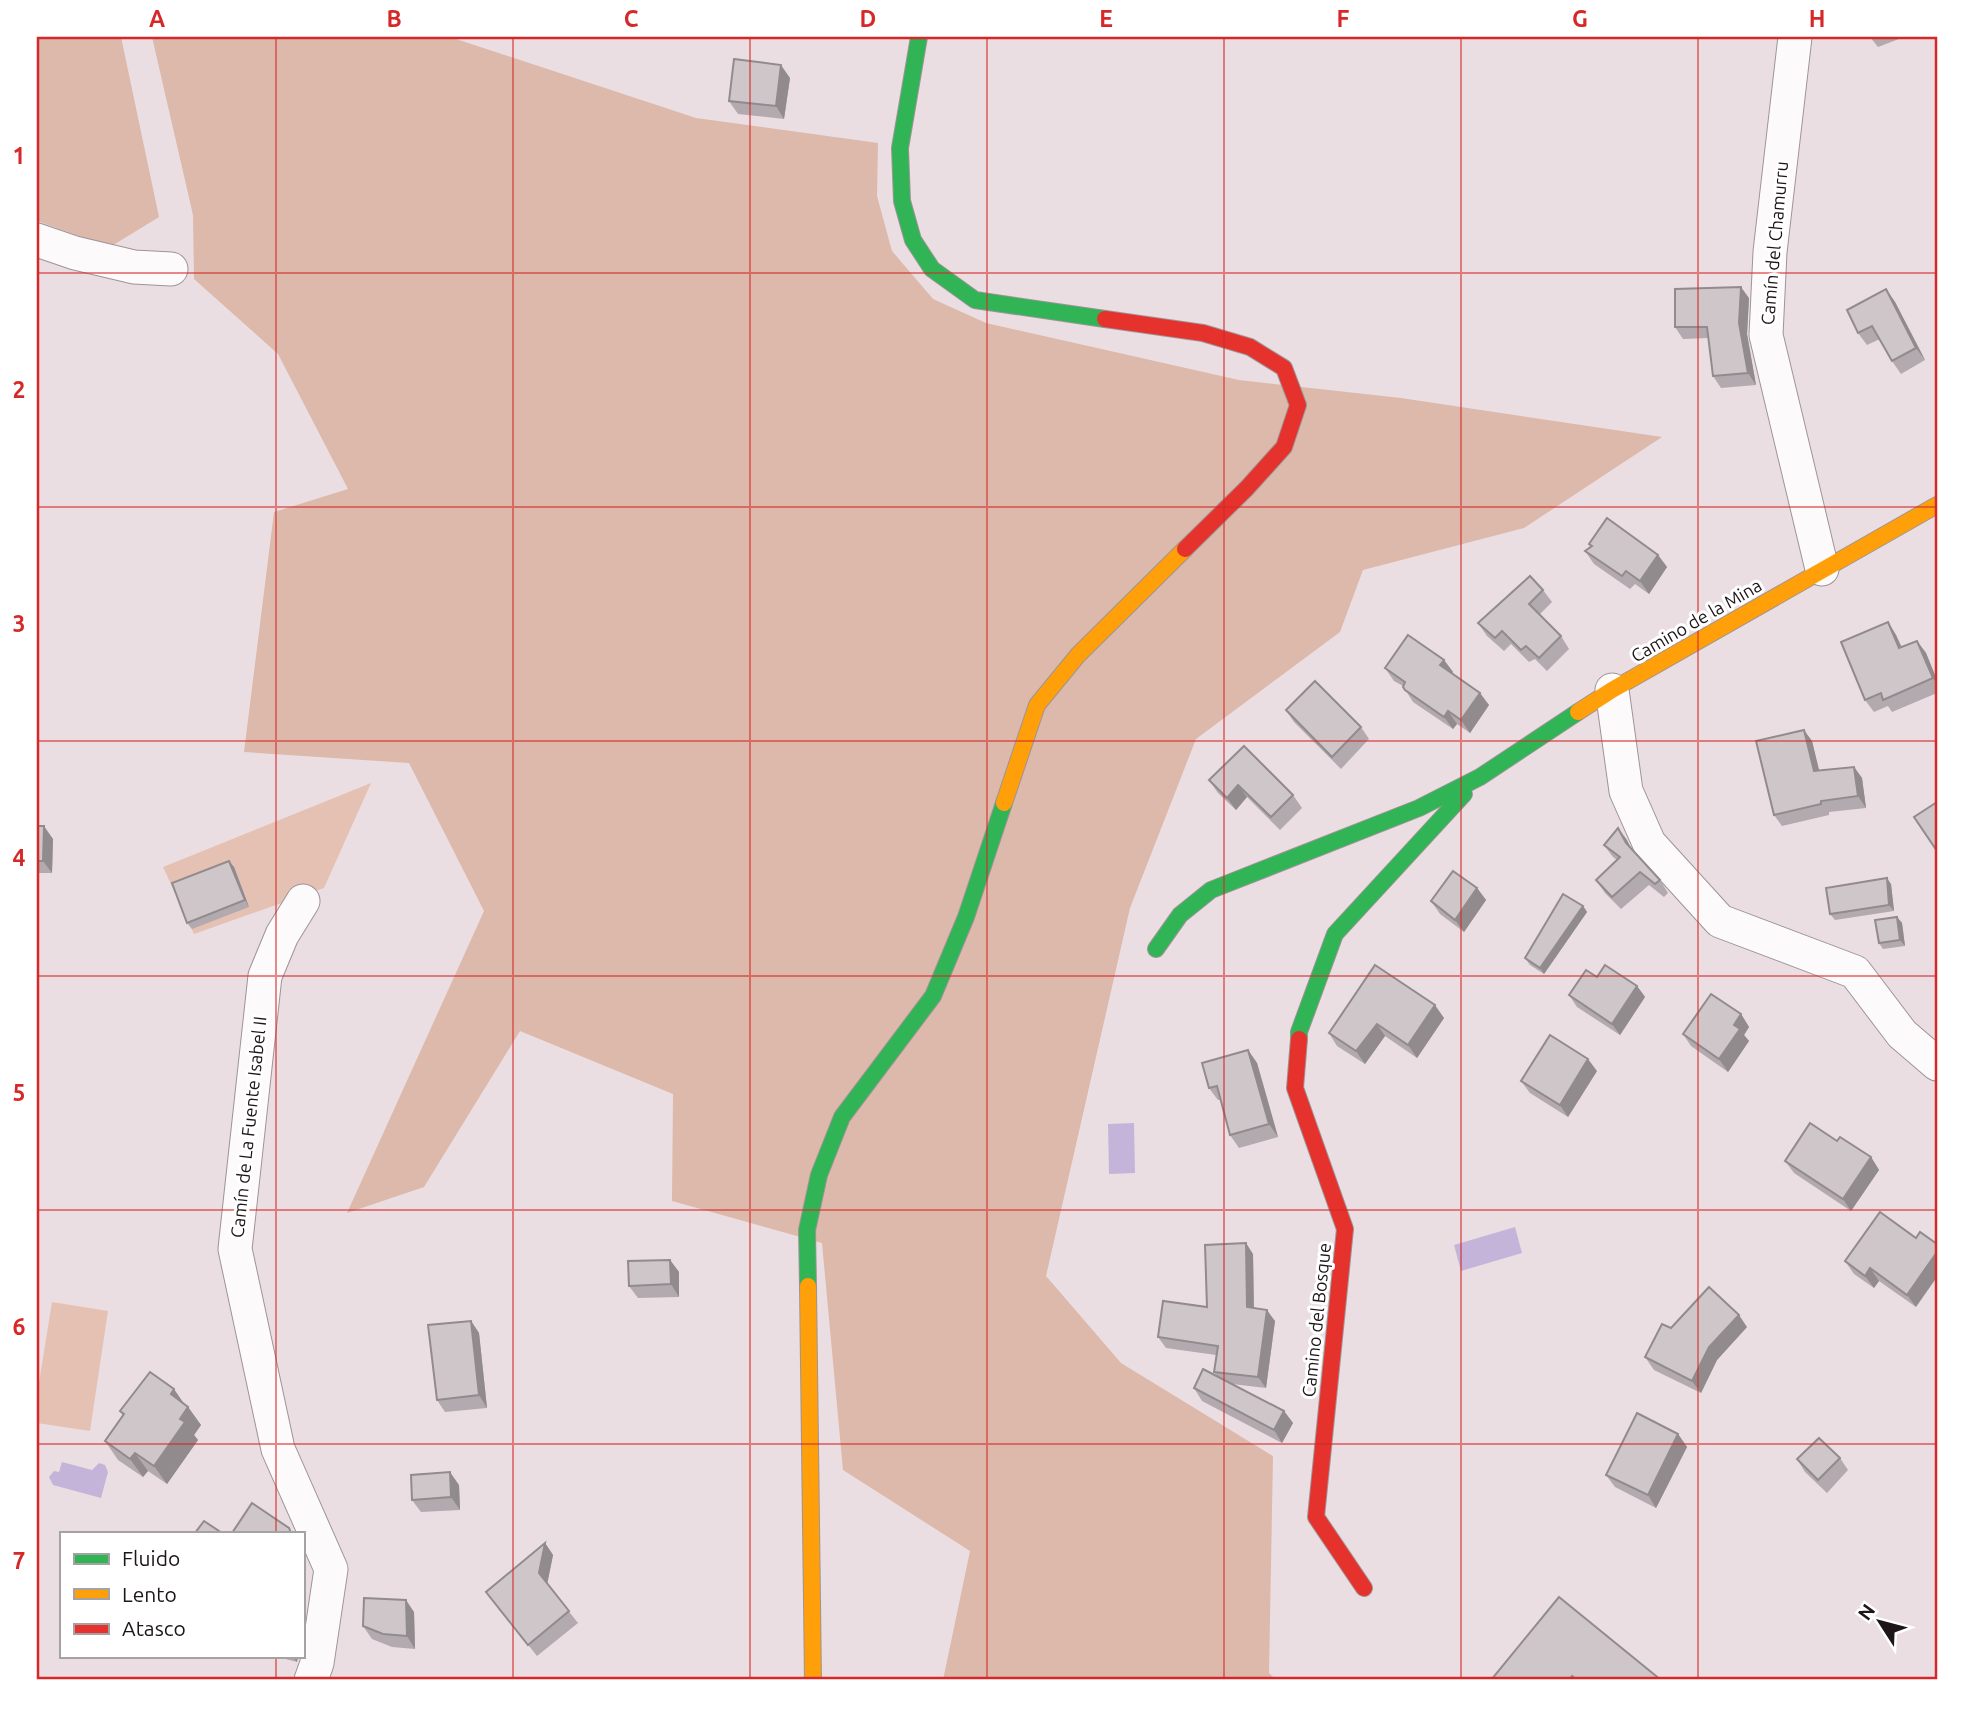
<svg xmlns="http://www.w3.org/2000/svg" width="1974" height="1717" viewBox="0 0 1974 1717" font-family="Ubuntu,sans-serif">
  <rect width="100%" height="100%" fill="#ebdee2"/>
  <g fill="#e4c1b3">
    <polygon points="371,783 324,888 194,934 163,867"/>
    <polygon points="52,1302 108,1311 90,1431 37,1423 37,1395"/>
  </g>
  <g fill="#dcb9aa">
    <polygon points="37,37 121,37 159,217 110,247 37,221"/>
    <polygon points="152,37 450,37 696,118 878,143 877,196 892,251 933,299 986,323 1239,380 1401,398 1662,437 1524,528 1363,570 1340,632 1196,739 1130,908 1046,1276 1121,1363 1273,1456 1269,1673 1276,1680 943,1680 970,1551 843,1470 822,1243 672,1201 673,1094 520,1031 424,1187 347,1213 484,911 409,763 244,752 274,512 348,489 278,354 194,279 193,215"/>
  </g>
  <g fill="#c5b4d9">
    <polygon points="1134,1123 1135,1173 1109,1174 1108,1124"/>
    <polygon points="1515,1227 1522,1253 1461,1271 1454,1245"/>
    <polygon points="62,1462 92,1470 99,1463 105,1465 108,1472 101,1498 53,1485 49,1477 54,1471 59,1472"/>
  </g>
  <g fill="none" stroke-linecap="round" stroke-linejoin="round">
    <g stroke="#9e9497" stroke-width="35">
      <g id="street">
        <polyline points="1795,37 1770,252 1766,335 1822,569"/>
        <polyline points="37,240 75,253 134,267 171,269"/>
        <polyline points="1612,690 1626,791 1649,843 1720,921 1855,972 1902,1034 1937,1064"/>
        <polyline points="303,901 282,935 265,976 235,1249 278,1449 331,1569 317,1663 311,1680"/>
      </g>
    </g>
    <g stroke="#9e9497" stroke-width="18">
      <g id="fast">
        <polyline points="919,37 900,148 902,201 913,240 932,269 975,300 1105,319"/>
        <polyline points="1156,949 1180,915 1211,890 1419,808 1480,777 1578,712"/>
        <polyline points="1299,1039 1299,1032 1335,934 1464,794"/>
        <polyline points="808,1286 807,1230 819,1175 842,1117 933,996 966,917 1004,803"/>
      </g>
    </g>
    <g stroke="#9e9497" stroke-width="18">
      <g id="slow">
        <polyline points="1578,712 1612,690 1937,505"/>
        <polyline points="1004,803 1037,705 1078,655 1185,549"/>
        <polyline points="808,1286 813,1680"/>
      </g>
    </g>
    <g stroke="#9e9497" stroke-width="18">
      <g id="jam">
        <polyline points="1105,319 1203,333 1250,347 1284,368 1298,405 1284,447 1247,488 1185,549"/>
        <polyline points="1299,1039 1295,1088 1345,1229 1316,1517 1364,1588"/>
      </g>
    </g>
    <use href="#street" stroke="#fcfafb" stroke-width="33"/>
    <use href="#fast" stroke="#30b455" stroke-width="16"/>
    <use href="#slow" stroke="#ff9f0a" stroke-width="16"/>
    <use href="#jam" stroke="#e5322d" stroke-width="16"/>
  </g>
  <g fill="#b2aaae">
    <polygon points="1870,37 1904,37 1878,47"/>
    <polygon points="790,78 784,119 738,114 729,101"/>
    <polygon points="1886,289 1895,302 1925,360 1901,374 1892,361 1880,339 1867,345 1858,333"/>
    <polygon points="1749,298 1747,334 1756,385 1721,388 1713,376 1708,338 1683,339 1675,327"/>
    <polygon points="1589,544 1658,555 1667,567 1649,594 1635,584 1630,589 1594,564 1585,551 1590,547"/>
    <polygon points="1543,590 1552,602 1539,615 1561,636 1569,649 1547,671 1535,659 1529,662 1511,644 1504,651 1487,636 1478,623"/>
    <polygon points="1888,622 1896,635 1902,647 1917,641 1926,653 1937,680 1937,693 1892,712 1888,706 1874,712 1865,700"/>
    <polygon points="1444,660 1453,672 1452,674 1489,705 1470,733 1457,724 1453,729 1413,702 1403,686 1394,681 1385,668"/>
    <polygon points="1286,710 1361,727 1369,739 1341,769 1294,722"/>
    <polygon points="1812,741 1819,771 1854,767 1862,778 1866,808 1829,812 1829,815 1782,826 1774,815"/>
    <polygon points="1209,780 1293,795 1302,808 1280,830 1247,797 1236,810 1218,793"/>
    <polygon points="37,826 53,839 52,873 37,873"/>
    <polygon points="1618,828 1631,849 1660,880 1668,893 1664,897 1649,885 1621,909 1605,893 1596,880 1617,860 1613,857 1604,845"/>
    <polygon points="234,867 249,907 192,929 187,923"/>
    <polygon points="1891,884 1894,911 1835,920 1830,914"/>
    <polygon points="1477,888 1486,900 1464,932 1440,914 1431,901"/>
    <polygon points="1583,906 1587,912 1544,974 1530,965 1525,958"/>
    <polygon points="1897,917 1902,923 1905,946 1883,949 1879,943"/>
    <polygon points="1375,965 1444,1018 1417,1058 1385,1036 1365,1064 1337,1046 1329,1033"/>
    <polygon points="1597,977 1637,986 1645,997 1620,1035 1577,1007 1569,995"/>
    <polygon points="1741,1014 1749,1027 1744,1035 1749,1041 1728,1072 1691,1046 1683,1034"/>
    <polygon points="1248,1050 1257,1063 1278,1137 1239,1148 1230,1135 1220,1100 1218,1100 1209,1088"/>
    <polygon points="1597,1071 1568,1117 1530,1093 1521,1081"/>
    <polygon points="1837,1141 1871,1157 1879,1170 1851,1211 1794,1173 1785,1161"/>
    <polygon points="1880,1212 1916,1307 1879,1281 1874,1288 1854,1274 1845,1261"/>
    <polygon points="1253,1254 1254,1308 1275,1321 1266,1388 1232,1384 1284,1411 1293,1423 1282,1443 1202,1401 1194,1388 1217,1376 1214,1372 1216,1355 1166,1348 1158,1337 1207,1307"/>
    <polygon points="670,1260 679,1272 679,1297 638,1298 629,1286"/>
    <polygon points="471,1321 479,1333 487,1408 445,1412 437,1400"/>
    <polygon points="1747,1327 1717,1360 1701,1393 1654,1370 1645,1357"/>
    <polygon points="184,1404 188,1407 201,1425 194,1435 198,1440 167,1484 148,1471 143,1477 118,1460 105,1441 123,1416 120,1411"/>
    <polygon points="1678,1434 1687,1447 1656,1508 1615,1487 1606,1475"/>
    <polygon points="1840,1458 1848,1470 1827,1493 1805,1472 1797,1459"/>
    <polygon points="459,1485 460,1510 421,1512 412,1500"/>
    <polygon points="545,1543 553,1555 547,1584 578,1623 537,1656 486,1592"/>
    <polygon points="414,1612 415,1649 392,1647 372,1639 363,1626"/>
    <polygon points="274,1656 298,1656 297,1662"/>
  </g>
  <g fill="#918b8d">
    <polygon points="781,65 790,78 784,119 776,106"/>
    <polygon points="1741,287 1749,298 1747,334 1756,385 1748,373 1739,323"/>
    <polygon points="1886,289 1895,302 1925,360 1916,348"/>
    <polygon points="1658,555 1667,567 1649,594 1640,581"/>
    <polygon points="1888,622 1896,635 1907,661 1899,648"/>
    <polygon points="1917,641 1926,653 1937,680 1937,684 1933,678"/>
    <polygon points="1444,660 1453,672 1449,678 1440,665"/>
    <polygon points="1480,693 1489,705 1470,733 1461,720"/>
    <polygon points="1448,711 1457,724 1453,729 1444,717"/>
    <polygon points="1804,730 1812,741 1822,782 1814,771"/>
    <polygon points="1854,767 1862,778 1866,808 1858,796"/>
    <polygon points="1238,785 1247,797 1236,810 1227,798"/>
    <polygon points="44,826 53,839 52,873 43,861"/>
    <polygon points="1618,828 1627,840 1635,856 1626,843"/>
    <polygon points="229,861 234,867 249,907 245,900"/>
    <polygon points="1887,878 1891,884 1894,911 1889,905"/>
    <polygon points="1477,888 1486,900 1464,932 1455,920"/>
    <polygon points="1583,906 1587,912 1544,974 1540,968"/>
    <polygon points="1897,917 1902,923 1905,946 1900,940"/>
    <polygon points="1637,986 1645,997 1620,1035 1612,1024"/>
    <polygon points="1435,1005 1444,1018 1417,1058 1408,1045"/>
    <polygon points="1741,1014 1749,1027 1744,1035 1749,1041 1728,1072 1719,1059 1734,1025"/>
    <polygon points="1377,1024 1385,1036 1365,1064 1356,1051"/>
    <polygon points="1248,1050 1257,1063 1278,1137 1269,1124"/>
    <polygon points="1588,1059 1597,1071 1568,1117 1560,1105"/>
    <polygon points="1871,1157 1879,1170 1851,1211 1843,1199"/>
    <polygon points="1246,1243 1253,1254 1254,1318 1247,1307"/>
    <polygon points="1937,1252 1937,1277 1916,1307 1907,1295"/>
    <polygon points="670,1260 679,1272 679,1297 671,1284"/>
    <polygon points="1870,1268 1879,1281 1874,1288 1865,1276"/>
    <polygon points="1267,1310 1275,1321 1266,1388 1258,1377"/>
    <polygon points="1739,1315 1747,1327 1717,1360 1701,1393 1692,1381 1709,1347"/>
    <polygon points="471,1321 479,1333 487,1408 479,1395"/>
    <polygon points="174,1389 187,1408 171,1394"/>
    <polygon points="188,1407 201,1425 194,1435 198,1440 167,1484 154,1466 180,1419"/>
    <polygon points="1284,1411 1293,1423 1282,1443 1274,1430"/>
    <polygon points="1678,1434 1687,1447 1656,1508 1648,1495"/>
    <polygon points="135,1453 148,1471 143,1477 130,1459"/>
    <polygon points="450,1472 459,1485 460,1510 451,1497"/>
    <polygon points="545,1543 553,1555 547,1585 539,1573"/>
    <polygon points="406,1600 414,1612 415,1649 407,1636"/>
    <polygon points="292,1656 298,1656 297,1662"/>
  </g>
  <g fill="#cfc6ca" stroke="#918b8d" stroke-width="2">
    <polygon points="734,59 781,65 776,106 729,101"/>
    <polygon points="1741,287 1739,323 1748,373 1713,376 1707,327 1675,327 1675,289"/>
    <polygon points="1886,289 1916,348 1892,361 1872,326 1858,333 1847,310"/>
    <polygon points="1607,518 1658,555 1640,581 1626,571 1622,576 1585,551 1592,546 1589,544"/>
    <polygon points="1530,576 1543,590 1529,604 1561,636 1539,658 1526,646 1521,650 1502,631 1495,638 1478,623"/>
    <polygon points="1888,622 1899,648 1917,641 1933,678 1883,700 1881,693 1865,700 1841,642"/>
    <polygon points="1408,635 1444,660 1440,665 1480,693 1461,720 1448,711 1444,717 1405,690 1403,687 1405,682 1385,668"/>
    <polygon points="1315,681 1361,727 1332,757 1286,710"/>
    <polygon points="1804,730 1814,771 1854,767 1858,796 1821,801 1821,804 1774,815 1756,741"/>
    <polygon points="1244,746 1293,795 1271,817 1238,785 1227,798 1209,780"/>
    <polygon points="1937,802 1937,851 1914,817"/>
    <polygon points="37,826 44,826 43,861 37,861"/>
    <polygon points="1618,828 1626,843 1660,880 1655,884 1640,872 1612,897 1596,880 1620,857 1604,845"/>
    <polygon points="229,861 245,900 187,923 172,883"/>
    <polygon points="1453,871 1477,888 1455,920 1431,901"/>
    <polygon points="1887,878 1889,905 1830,914 1826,888"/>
    <polygon points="1563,894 1583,906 1540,968 1525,958"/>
    <polygon points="1897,917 1900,940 1879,943 1875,920"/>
    <polygon points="1375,965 1435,1005 1408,1045 1377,1024 1356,1051 1329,1033"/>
    <polygon points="1605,965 1637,986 1612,1024 1569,995 1586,970 1597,977"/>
    <polygon points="1711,994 1741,1014 1734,1025 1740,1029 1719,1059 1683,1034"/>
    <polygon points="1550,1035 1588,1059 1560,1105 1521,1081"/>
    <polygon points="1248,1050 1269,1124 1230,1135 1217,1086 1209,1088 1202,1063"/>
    <polygon points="1810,1123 1837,1141 1840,1137 1871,1157 1843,1199 1785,1161"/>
    <polygon points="1880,1212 1916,1238 1920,1232 1937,1244 1937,1252 1907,1295 1870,1268 1865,1276 1845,1261"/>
    <polygon points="1246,1243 1247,1307 1267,1310 1258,1377 1214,1372 1218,1346 1158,1337 1163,1301 1207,1307 1205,1245"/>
    <polygon points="670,1260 671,1284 629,1286 628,1261"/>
    <polygon points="1709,1287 1739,1315 1709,1347 1692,1381 1645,1357 1662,1324 1671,1328"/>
    <polygon points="471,1321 479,1395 437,1400 428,1325"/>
    <polygon points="1203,1369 1284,1411 1274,1430 1194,1388"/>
    <polygon points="150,1372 174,1389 171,1394 188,1407 180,1419 185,1422 154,1466 135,1453 130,1459 105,1441 124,1414 120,1411"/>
    <polygon points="1637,1413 1678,1434 1648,1495 1606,1475"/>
    <polygon points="1819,1438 1840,1458 1818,1480 1797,1459"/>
    <polygon points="450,1472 451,1497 412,1500 411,1475"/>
    <polygon points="252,1503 289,1528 291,1533 232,1533"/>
    <polygon points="204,1521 222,1533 195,1533"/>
    <polygon points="545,1543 539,1573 569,1611 528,1645 486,1592"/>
    <polygon points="1559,1597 1661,1680 1577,1680 1572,1676 1569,1680 1491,1680"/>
    <polygon points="364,1598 406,1600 407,1636 383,1634 363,1626"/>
  </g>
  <path fill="none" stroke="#d62828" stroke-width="2" stroke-opacity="0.55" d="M276 37V1533M513 37V1680M750 37V1680M987 37V1680M1224 37V1680M1461 37V1680M1698 37V1680M37 273H1937M37 507H1937M37 741H1937M37 976H1937M37 1210H1937M37 1444H1937M276 1656V1680"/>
  <g text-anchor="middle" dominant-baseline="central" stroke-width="6" stroke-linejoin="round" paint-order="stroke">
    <g font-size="18" fill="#1d1618" stroke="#fff">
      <text transform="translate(1774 243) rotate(-85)">Camín del Chamurru</text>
      <text transform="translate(1696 620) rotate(-30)">Camino de la Mina</text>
      <text transform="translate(248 1127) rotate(-84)">Camín de La Fuente Isabel II</text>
      <text transform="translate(1316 1320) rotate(-84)">Camino del Bosque</text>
    </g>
  </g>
  <rect width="1974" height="1717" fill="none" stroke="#ffffff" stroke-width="77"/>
  <rect x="60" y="1532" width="245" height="126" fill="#ffffff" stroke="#a5a2a3" stroke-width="2"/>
  <rect x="74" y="1554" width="35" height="10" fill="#30b455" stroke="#a5a2a3" stroke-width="2"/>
  <text x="122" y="1566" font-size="21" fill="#1d1618">Fluido</text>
  <rect x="74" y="1589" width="35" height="10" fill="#ff9f0a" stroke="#a5a2a3" stroke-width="2"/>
  <text x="122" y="1602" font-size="21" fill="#1d1618">Lento</text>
  <rect x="74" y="1624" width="35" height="10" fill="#e5322d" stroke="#a5a2a3" stroke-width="2"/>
  <text x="122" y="1636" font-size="21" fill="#1d1618">Atasco</text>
  <g transform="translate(1880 1622) rotate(306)" stroke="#ffffff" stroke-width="5" paint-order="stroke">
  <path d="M0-5L12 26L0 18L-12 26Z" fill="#1d1618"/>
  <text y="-10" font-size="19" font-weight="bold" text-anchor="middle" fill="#1d1618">N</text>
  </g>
  <rect x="38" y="38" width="1898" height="1640" fill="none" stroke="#d62828" stroke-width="2.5"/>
  <g font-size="23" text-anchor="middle" font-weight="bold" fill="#d62828">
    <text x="157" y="27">A</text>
    <text x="394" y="27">B</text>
    <text x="631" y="27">C</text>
    <text x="868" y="27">D</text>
    <text x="1106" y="27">E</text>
    <text x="1343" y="27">F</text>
    <text x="1580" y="27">G</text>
    <text x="1817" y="27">H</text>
    <text x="19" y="164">1</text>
    <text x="19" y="398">2</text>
    <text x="19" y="632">3</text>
    <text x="19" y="866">4</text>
    <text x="19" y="1101">5</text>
    <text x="19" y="1335">6</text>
    <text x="19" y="1569">7</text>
  </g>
</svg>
